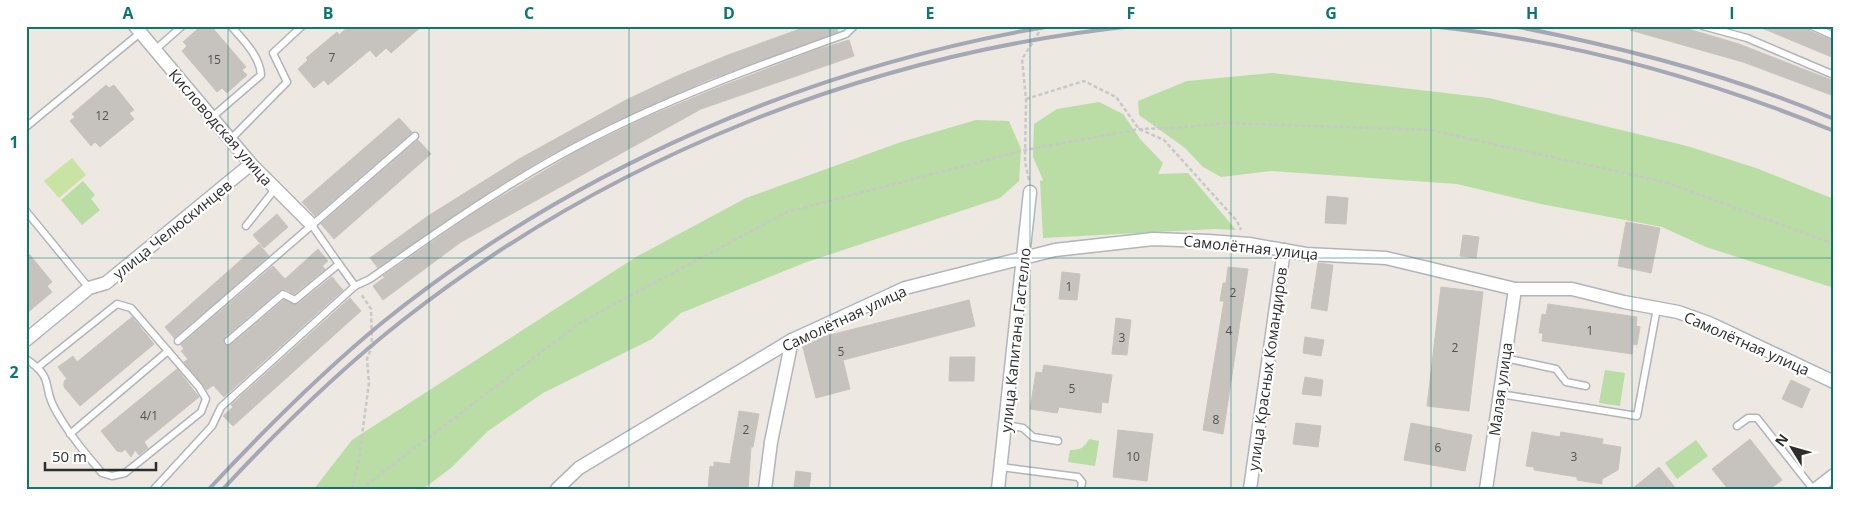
<svg xmlns="http://www.w3.org/2000/svg" width="1860" height="515" viewBox="0 0 1860 515" font-family="'Open Sans',sans-serif">
  <rect width="100%" height="100%" fill="#ede8e2"/>
  <g fill="#b9dda5">
    <polygon points="1272,73 1489,98 1687,146 1756,168 1834,199 1834,288 1706,247 1662,227 1541,204 1457,184 1271,171 1221,177 1203,167 1185,148 1139,115 1138,101 1187,81"/>
    <polygon points="1099,102 1123,114 1141,140 1163,163 1158,174 1188,173 1236,230 1215,229 1043,238 1040,181 1043,180 1033,157 1034,124 1057,109"/>
    <polygon points="976,120 1009,121 1021,149 1019,181 1000,198 804,263 681,313 652,339 543,393 488,431 451,468 423,489 314,489 352,440 636,257 746,198 901,142"/>
    <polygon points="83,181 95,195 91,199 100,210 82,225 61,200"/>
    <polygon points="1605,370 1625,373 1620,406 1599,403"/>
    <path d="M1089 439 1099 441 1095 466 1068 462 1070 450C1080 450 1084 448 1089 439Z"/>
    <polygon points="1696,440 1708,456 1677,479 1665,463"/>
  </g>
  <polygon fill="#c8e3a2" points="72,158 86,175 59,198 44,181"/>
  <g fill="#c6c2bd" stroke="#c9c4bb">
    <polygon points="201,26 211,26 246,67 242,70 247,75 227,93 222,88 217,92 182,51 187,46 183,42"/>
    <polygon points="349,26 422,26 391,53 386,48 376,57 370,50 328,85 324,80 314,88 298,69 308,60 306,58 337,32 339,35"/>
    <polygon points="808,26 836,26 838,32 708,80 608,125 548,156 495,188 378,268 370,258 428,216 519,159 626,100 677,76 728,55"/>
    <polygon points="1630,26 1678,26 1739,44 1834,81 1834,96 1743,62 1630,30"/>
    <polygon points="1757,26 1807,26 1810,31 1834,41 1834,58"/>
    <polygon points="849,40 854,56 701,109 461,242 383,300 373,286 385,277 383,276 474,213 579,150 645,118 712,90 813,51"/>
    <polygon points="106,85 109,88 114,85 134,110 129,113 134,119 100,147 95,142 91,146 70,121 75,117 72,114"/>
    <polygon points="399,118 412,132 315,216 302,202"/>
    <polygon points="418,140 431,154 334,239 321,224"/>
    <polygon points="1327,196 1348,198 1346,224 1325,223"/>
    <polygon points="277,214 288,227 264,248 253,235"/>
    <polygon points="1626,222 1660,228 1651,273 1618,266"/>
    <polygon points="1463,235 1479,237 1476,258 1460,256"/>
    <polygon points="259,244 269,256 174,338 165,327"/>
    <polygon points="318,249 328,261 322,266 325,269 294,294 285,289 280,290 225,337 224,344 231,345 284,300 298,304 332,277 343,290 224,397 213,385 207,390 184,362 188,359 181,351 184,349 181,345 273,266 285,279"/>
    <polygon points="26,250 52,282 47,286 52,292 26,314"/>
    <polygon points="1318,263 1333,265 1327,311 1311,308"/>
    <polygon points="1228,267 1248,269 1223,434 1203,430 1224,301 1220,301 1223,283 1226,283"/>
    <polygon points="1062,272 1080,274 1077,300 1059,299"/>
    <polygon points="1441,287 1483,292 1469,411 1427,406"/>
    <polygon points="350,298 361,311 233,426 223,416 233,407 231,405"/>
    <polygon points="969,300 975,326 843,360 850,389 816,398 802,344 814,339"/>
    <polygon points="1548,304 1637,317 1636,326 1640,327 1637,345 1633,344 1632,354 1542,341 1543,333 1539,333 1542,314 1546,315"/>
    <polygon points="132,317 154,344 80,406 64,387 64,381 67,379 58,367 73,356 77,362"/>
    <polygon points="1116,318 1131,320 1127,355 1112,354"/>
    <polygon points="1305,337 1324,340 1321,356 1303,353"/>
    <polygon points="950,357 975,357 974,381 949,381"/>
    <polygon points="1044,365 1112,375 1108,403 1102,402 1101,413 1059,407 1057,413 1030,409 1036,372 1042,373"/>
    <polygon points="177,369 199,397 144,442 148,448 139,455 135,450 131,457 125,449 122,452 117,451 101,431"/>
    <polygon points="1305,377 1323,380 1321,396 1302,394"/>
    <polygon points="1791,380 1810,389 1802,408 1782,399"/>
    <polygon points="739,411 759,414 753,447 751,447 748,489 708,489 710,466 714,467 714,462 730,464"/>
    <polygon points="1296,423 1321,426 1318,447 1293,444"/>
    <polygon points="1411,423 1472,435 1465,471 1404,460"/>
    <polygon points="1118,430 1153,434 1147,481 1113,477"/>
    <polygon points="1532,432 1560,437 1561,432 1603,439 1602,444 1621,447 1618,470 1602,479 1602,484 1577,480 1577,477 1534,470 1534,467 1526,466"/>
    <polygon points="1750,439 1782,480 1770,489 1728,489 1712,469"/>
    <polygon points="1659,467 1676,489 1632,489"/>
    <polygon points="796,471 811,473 809,489 794,487"/>
  </g>
  <g fill="none" stroke-linecap="round" stroke-linejoin="round">
    <g stroke="#b2b4bc" stroke-width="9">
      <g id="lane">
        <polyline points="1703,26 1747,38 1834,75"/>
        <polyline points="1812,26 1834,36"/>
        <polyline points="155,50 182,26"/>
        <path d="M211 118 261 75C260 56 243 40 231 26"/>
        <polyline points="26,127 140,33"/>
        <polyline points="230,140 287,82 273,53 302,26"/>
        <polyline points="26,211 89,288"/>
        <polyline points="246,226 275,189"/>
        <path d="M355 286 370 279C437 232 505 184 577 146 664 100 754 67 846 34L854 26"/>
        <polyline points="178,341 415,136"/>
        <polyline points="228,341 283,294 295,300 339,264 311,224"/>
        <polyline points="1505,358 1556,369 1566,382 1586,386"/>
        <path d="M26 359C56 379 41 386 56 411 69 434 85 453 102 473L112 476 125 473 201 412 206 399 199 387 168 351 70 434"/>
        <polyline points="38,367 117,304 131,308 168,351"/>
        <polyline points="1500,394 1637,416 1657,308"/>
        <polyline points="1006,425 1023,428 1033,437 1058,441"/>
        <polyline points="1737,426 1748,418 1757,418 1813,489"/>
        <polyline points="1001,467 1078,477 1082,482 1081,489"/>
        <polyline points="154,489 212,426 221,407 355,286 339,264"/>
      </g>
    </g>
    <g stroke="#b2b4bc" stroke-width="15">
      <g id="street">
        <polyline points="135,26 251,164 311,224"/>
        <polyline points="26,340 89,288 106,283 251,164"/>
        <polyline points="557,489 579,468 792,340 905,288 1055,250 1153,239 1208,241 1249,244 1306,254 1386,258 1515,289 1572,289 1624,302 1678,312 1709,323 1834,382"/>
        <polyline points="765,489 771,442 792,340"/>
        <polyline points="998,489 1030,192"/>
        <polyline points="1250,489 1284,250"/>
        <polyline points="1486,489 1515,289"/>
        <polyline points="1816,489 1834,475"/>
      </g>
    </g>
    <g stroke="#c8c8c8" stroke-width="2.5" stroke-dasharray="4 2.5" stroke-linecap="butt">
      <polyline points="1026,99 1084,81 1116,97 1139,129 1164,140 1237,221 1241,230"/>
      <polyline points="1029,180 1025,162 1026,99 1022,59 1043,26"/>
      <polyline points="352,489 358,465 369,383 367,359 372,346 371,309 361,294"/>
      <polyline points="361,489 581,322 787,212 1025,150 1139,129 1174,128 1226,123 1430,130 1665,182 1834,244"/>
    </g>
    <use href="#lane" stroke="#fff" stroke-width="6"/>
    <use href="#street" stroke="#fff" stroke-width="12"/>
    <g stroke="#a5a7b5" stroke-width="4">
      <path d="M1429 26C1569 40 1704 78 1834 131"/>
      <path d="M1513 26C1622 47 1731 75 1834 119"/>
      <path d="M209 489C264 430 321 373 383 322 574 168 808 67 1051 26"/>
      <path d="M223 489C279 429 338 371 403 320 612 156 869 54 1133 26"/>
    </g>
  </g>
  <path fill="none" stroke="#0f766e" stroke-width="1" stroke-opacity="0.55" d="M228 26V489M429 26V489M629 26V489M830 26V489M1030 26V489M1231 26V489M1431 26V489M1632 26V489M26 258H1834"/>
  <g text-anchor="middle" dominant-baseline="central" stroke-width="4.5" stroke-linejoin="round" paint-order="stroke">
    <g font-size="12" fill="#535251">
      <text x="332" y="57">7</text>
      <text x="214" y="59">15</text>
      <text x="102" y="115">12</text>
      <text x="1069" y="286">1</text>
      <text x="1233" y="292">2</text>
      <text x="1229" y="330">4</text>
      <text x="1590" y="330">1</text>
      <text x="1122" y="337">3</text>
      <text x="1455" y="347">2</text>
      <text x="841" y="351">5</text>
      <text x="1072" y="388">5</text>
      <text x="149" y="415">4/1</text>
      <text x="1216" y="419">8</text>
      <text x="746" y="429">2</text>
      <text x="1438" y="447">6</text>
      <text x="1133" y="456">10</text>
      <text x="1574" y="456">3</text>
    </g>
    <g font-size="15" fill="#2d2d2d" stroke="#fff">
      <text transform="translate(221 127) rotate(49)">Кисловодская улица</text>
      <text transform="translate(172 229) rotate(-39)">улица Челюскинцев</text>
      <text transform="translate(1251 247) rotate(6)">Самолётная улица</text>
      <text transform="translate(844 318) rotate(-25)">Самолётная улица</text>
      <text transform="translate(1015 340) rotate(-84)">улица Капитана Гастелло</text>
      <text transform="translate(1747 343) rotate(24)">Самолётная улица</text>
      <text transform="translate(1267 369) rotate(-82)">улица Красных Командиров</text>
      <text transform="translate(1500 389) rotate(-82)">Малая улица</text>
    </g>
  </g>
  <rect width="1860" height="515" fill="none" stroke="#ffffff" stroke-width="55"/>
  <g transform="translate(1792 448) rotate(307)" stroke="#ffffff" stroke-width="4" paint-order="stroke">
  <path d="M0-4L9 19L0 12L-9 19Z" fill="#2d2d2d"/>
  <text y="-8" font-size="14" font-weight="bold" text-anchor="middle" fill="#2d2d2d">N</text>
  </g>
  <path d="M45 462v8h111v-8" fill="none" stroke="#2d2d2d" stroke-width="2.5"/>
  <text x="52" y="462" font-size="15" fill="#2d2d2d" stroke="#ffffff" stroke-width="4" paint-order="stroke">50 m</text>
  <rect x="28" y="28" width="1804" height="460" fill="none" stroke="#0f766e" stroke-width="2"/>
  <g font-size="16" text-anchor="middle" font-weight="bold" fill="#0f766e">
    <text x="128" y="19">A</text>
    <text x="328" y="19">B</text>
    <text x="529" y="19">C</text>
    <text x="729" y="19">D</text>
    <text x="930" y="19">E</text>
    <text x="1131" y="19">F</text>
    <text x="1331" y="19">G</text>
    <text x="1532" y="19">H</text>
    <text x="1732" y="19">I</text>
    <text x="14" y="148">1</text>
    <text x="14" y="378">2</text>
  </g>
</svg>
